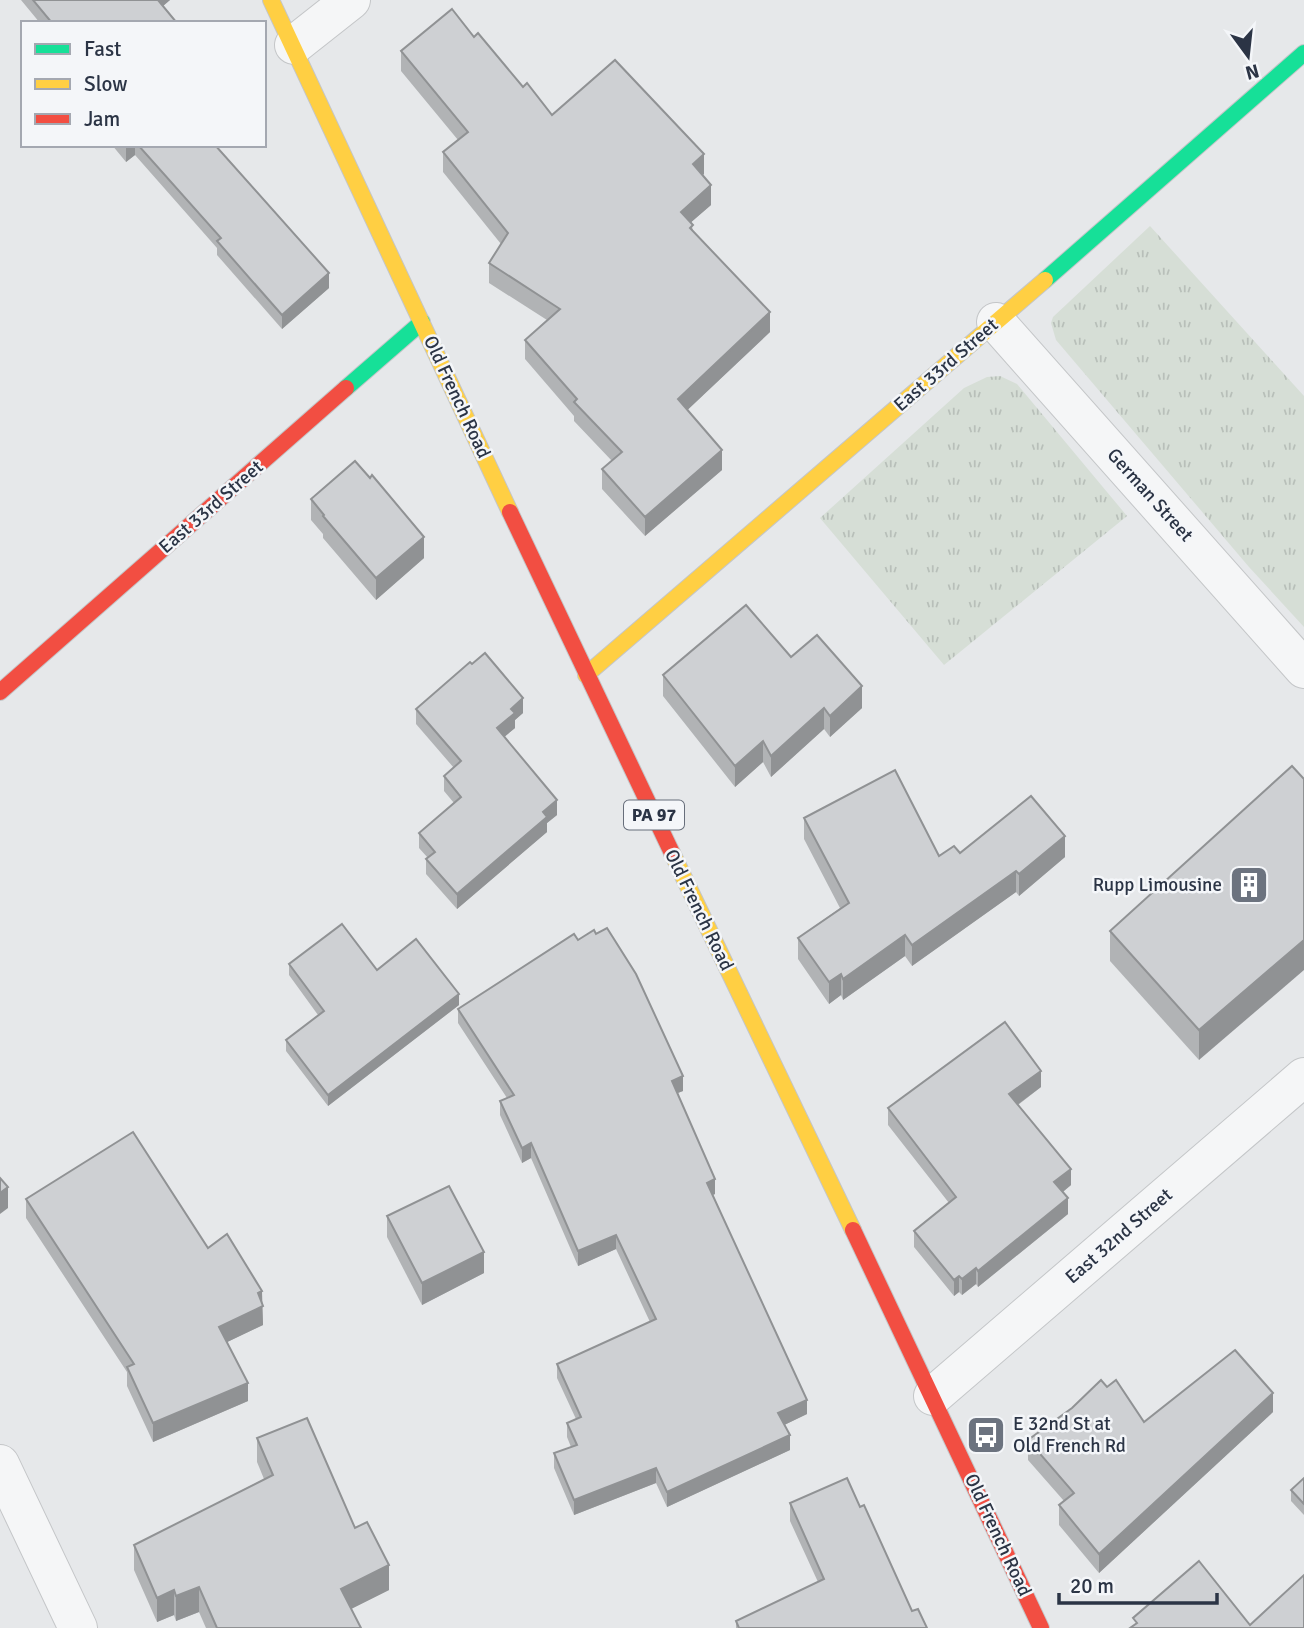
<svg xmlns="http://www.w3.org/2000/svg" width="1304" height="1628" viewBox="0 0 1304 1628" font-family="Signika,sans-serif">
  <defs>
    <pattern id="grass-tufts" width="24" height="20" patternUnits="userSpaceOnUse" patternTransform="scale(1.75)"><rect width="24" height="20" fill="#d6ded6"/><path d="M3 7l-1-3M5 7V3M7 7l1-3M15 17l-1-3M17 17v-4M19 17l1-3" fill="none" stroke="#b8bfb9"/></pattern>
  </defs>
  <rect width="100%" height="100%" fill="#e6e8ea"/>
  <g fill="url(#grass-tufts)">
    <polygon points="1150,226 1304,396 1304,627 1249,567 1056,340 1051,323 1053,317"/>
    <polygon points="1000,376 1017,384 1127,516 944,665 820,518 964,388 987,377"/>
  </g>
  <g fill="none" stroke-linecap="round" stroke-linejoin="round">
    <g stroke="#c4c6c8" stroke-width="40">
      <g id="street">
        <polyline points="294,45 351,0"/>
        <polyline points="996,322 1304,669"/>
        <polyline points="933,1396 1304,1077"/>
        <polyline points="0,1464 78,1628"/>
      </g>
    </g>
    <g stroke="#c4c6c8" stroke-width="18">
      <g id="fast">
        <polyline points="1045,280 1304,53"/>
        <polyline points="346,388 422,322"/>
      </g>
    </g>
    <g stroke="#c4c6c8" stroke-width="18">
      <g id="slow">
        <polyline points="271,0 510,512"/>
        <polyline points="586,675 1045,280"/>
        <polyline points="672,853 853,1230"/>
      </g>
    </g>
    <g stroke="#c4c6c8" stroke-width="18">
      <g id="jam">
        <polyline points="510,512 672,853"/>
        <polyline points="0,692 346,388"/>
        <polyline points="853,1230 1041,1628"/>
      </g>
    </g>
    <use href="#street" stroke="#f5f6f7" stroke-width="38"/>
    <use href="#fast" stroke="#16e098" stroke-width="16"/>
    <use href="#slow" stroke="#ffcf43" stroke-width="16"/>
    <use href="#jam" stroke="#f24e42" stroke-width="16"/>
  </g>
  <g fill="#b1b3b5">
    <polygon points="21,0 170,0 163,6 177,23 40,23"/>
    <polygon points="474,37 523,87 552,115 704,174 702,175 711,205 691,222 693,231 770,332 687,410 722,470 645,536 602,489 602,469 612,461 574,421 574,416 525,359 525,340 547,320 489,283 489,263 501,244 443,172 443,152 458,140 401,71 401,51"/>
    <polygon points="112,145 215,145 329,288 282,329 217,255 217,248 135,155 126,162"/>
    <polygon points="311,499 424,558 376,600 323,538 323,534 311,520"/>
    <polygon points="791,657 862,708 830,737 824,729 771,777 763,762 735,787 663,696 663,675"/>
    <polygon points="416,709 523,713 515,720 515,728 504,737 557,815 547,823 547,832 457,909 426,874 426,859 428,858 419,848 419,833 454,803 444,791 444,776 454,768 416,724"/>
    <polygon points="1292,766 1199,1060 1110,961 1110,931"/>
    <polygon points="804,818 939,856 960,853 1065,857 1019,896 1016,892 912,966 905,956 843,1000 841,995 829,1004 798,959 798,938 840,908 804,839"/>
    <polygon points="289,964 377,970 459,1005 328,1106 286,1051 286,1040 318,1015 289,975"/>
    <polygon points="458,1009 683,1091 678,1093 715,1194 713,1195 807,1414 784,1425 790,1450 667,1507 656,1483 574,1515 554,1468 554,1453 571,1447 567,1437 567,1423 576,1419 557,1378 557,1364 650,1322 616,1249 578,1266 531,1158 522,1163 500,1115 500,1101 507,1098 458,1023"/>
    <polygon points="1041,1087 1018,1105 1071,1185 1063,1192 1068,1214 978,1287 976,1284 962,1295 959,1292 954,1296 914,1247 914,1231 949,1203 888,1125 888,1108"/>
    <polygon points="26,1199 208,1248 262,1303 263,1325 227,1342 248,1401 153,1442 127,1386 127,1372 26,1218"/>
    <polygon points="387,1216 484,1273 422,1305 387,1237"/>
    <polygon points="1107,1387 1144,1422 1273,1412 1099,1573 1059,1525 1059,1505 1064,1501 1028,1460 1028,1440"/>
    <polygon points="257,1438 355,1528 389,1590 351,1609 361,1628 206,1628 199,1612 176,1621 174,1615 157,1622 134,1570 134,1545 264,1479 257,1462"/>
    <polygon points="1304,1478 1304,1515 1291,1501 1291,1490"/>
    <polygon points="790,1503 860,1507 912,1611 927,1628 736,1628 736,1621 818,1582 790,1521"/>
  </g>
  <g fill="#909294">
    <polygon points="156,0 170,0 156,12"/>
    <polygon points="130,145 135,145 135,155 126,162 126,148"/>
    <polygon points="704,154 704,174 693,184 693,164"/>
    <polygon points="711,185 711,205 681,231 681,212"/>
    <polygon points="329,273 329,288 282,329 282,315"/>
    <polygon points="770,312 770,332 678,419 678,399"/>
    <polygon points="722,450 722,470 645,536 645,517"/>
    <polygon points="424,537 424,558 376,600 376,578"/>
    <polygon points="862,686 862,708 830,737 830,716"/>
    <polygon points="523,698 523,713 515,720 515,728 497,743 497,728 511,709"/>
    <polygon points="824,708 824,729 771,777 771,756"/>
    <polygon points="763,741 763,762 735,787 735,766"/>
    <polygon points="557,800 557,815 547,823 547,832 457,909 457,894 543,812"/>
    <polygon points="1065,836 1065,857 1019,896 1019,874"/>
    <polygon points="1016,871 1016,892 912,966 912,945"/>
    <polygon points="905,935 905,956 843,1000 843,979"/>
    <polygon points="1304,940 1304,970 1199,1060 1199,1030"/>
    <polygon points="841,974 841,995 829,1004 829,982"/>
    <polygon points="459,994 459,1005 328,1106 328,1095"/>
    <polygon points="1041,1071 1041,1087 1009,1111 1009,1094"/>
    <polygon points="683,1076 683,1091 672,1095 672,1081"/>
    <polygon points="531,1143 531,1158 522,1163 522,1148"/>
    <polygon points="1071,1169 1071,1185 1054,1199 1054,1182"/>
    <polygon points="715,1179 715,1194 707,1197 707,1183"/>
    <polygon points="8,1187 8,1208 0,1214 0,1193"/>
    <polygon points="1068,1198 1068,1214 978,1287 978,1271"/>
    <polygon points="616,1235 616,1249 578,1266 578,1251"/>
    <polygon points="484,1252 484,1273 422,1305 422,1283"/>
    <polygon points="976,1268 976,1284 962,1295 962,1279"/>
    <polygon points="959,1276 959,1292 954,1296 954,1280"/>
    <polygon points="262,1291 263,1325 219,1346 219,1327 258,1293"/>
    <polygon points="248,1383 248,1401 153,1442 153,1423"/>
    <polygon points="1273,1393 1273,1412 1099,1573 1099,1554"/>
    <polygon points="807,1400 807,1414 778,1428 778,1413"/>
    <polygon points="790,1435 790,1450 667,1507 667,1492"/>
    <polygon points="656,1468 656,1483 574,1515 574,1500"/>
    <polygon points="389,1565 389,1590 341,1614 341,1589"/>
    <polygon points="199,1587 199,1612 176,1621 176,1596"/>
    <polygon points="174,1590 174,1615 157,1622 157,1598"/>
  </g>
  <g fill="#ced0d3" stroke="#909294" stroke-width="2">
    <polygon points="33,0 158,0 177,23 52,23"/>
    <polygon points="452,9 474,37 478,33 523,87 527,83 552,115 615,60 704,154 693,164 711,185 681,212 693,225 690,228 770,312 678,399 722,450 645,517 602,469 622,452 574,402 577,399 525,340 560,309 489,263 508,233 443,152 468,132 401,51"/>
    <polygon points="138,145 215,145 329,273 282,315 217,241 221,238"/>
    <polygon points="355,461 370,478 372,475 424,537 376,578 323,516 324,515 311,499"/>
    <polygon points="746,605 791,657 817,635 862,686 830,716 824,708 771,756 763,741 735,766 663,675"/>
    <polygon points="485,653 523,698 511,709 515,713 497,728 557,800 543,812 547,817 457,894 426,859 435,852 419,833 461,797 444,776 461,761 416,709 470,662 472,664"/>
    <polygon points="1292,766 1304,779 1304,940 1199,1030 1110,931"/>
    <polygon points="895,770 939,856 954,846 960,853 1031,796 1065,836 1019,874 1016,871 912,945 905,935 843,979 841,974 829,982 798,938 849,903 804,818"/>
    <polygon points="342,924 377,970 416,939 459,994 328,1095 286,1040 324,1011 289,964"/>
    <polygon points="607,928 636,974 683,1076 672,1081 715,1179 707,1183 807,1400 778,1413 790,1435 667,1492 656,1468 574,1500 554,1453 577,1445 567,1423 581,1417 557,1364 656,1319 616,1235 578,1251 531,1143 522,1148 500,1101 514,1095 458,1009 574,934 578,940 594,930 596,934"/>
    <polygon points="1005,1022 1041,1071 1009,1094 1071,1169 1054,1182 1068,1198 978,1271 976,1268 962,1279 959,1276 954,1280 914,1231 956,1197 888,1108"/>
    <polygon points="133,1132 208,1248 227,1234 262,1291 258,1293 263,1306 219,1327 248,1383 153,1423 127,1367 134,1364 26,1199"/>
    <polygon points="0,1178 8,1187 0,1193"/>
    <polygon points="449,1186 484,1252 422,1283 387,1216"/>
    <polygon points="1235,1350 1273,1393 1099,1554 1059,1505 1074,1493 1028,1440 1072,1408 1101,1380 1107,1387 1116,1380 1144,1422"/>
    <polygon points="307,1418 355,1528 367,1522 389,1565 341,1589 361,1628 217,1628 199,1587 176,1596 174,1590 157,1598 134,1545 273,1475 257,1438"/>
    <polygon points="847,1478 860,1507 864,1505 912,1611 918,1609 927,1628 739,1628 736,1621 824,1579 790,1503"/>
    <polygon points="1304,1478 1304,1504 1291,1490"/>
    <polygon points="1199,1561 1250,1625 1304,1575 1304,1628 1130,1628 1137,1623 1133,1618"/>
  </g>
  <defs>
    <g id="building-square" transform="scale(2.0125)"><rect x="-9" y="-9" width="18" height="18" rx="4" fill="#6c737f" stroke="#f4f6f9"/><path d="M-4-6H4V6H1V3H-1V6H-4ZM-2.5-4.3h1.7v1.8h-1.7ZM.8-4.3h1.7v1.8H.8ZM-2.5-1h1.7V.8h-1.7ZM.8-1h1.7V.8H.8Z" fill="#fff"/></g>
    <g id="bus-square" transform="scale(2.0125)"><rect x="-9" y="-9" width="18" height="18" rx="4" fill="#6c737f" stroke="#f4f6f9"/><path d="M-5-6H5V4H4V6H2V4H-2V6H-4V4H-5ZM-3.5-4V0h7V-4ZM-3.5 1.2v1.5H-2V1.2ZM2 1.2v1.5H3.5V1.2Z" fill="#fff"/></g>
  </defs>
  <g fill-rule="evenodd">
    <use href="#building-square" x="1249" y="885"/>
    <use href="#bus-square" x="986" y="1435"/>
  </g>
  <g text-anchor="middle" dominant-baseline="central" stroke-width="5" stroke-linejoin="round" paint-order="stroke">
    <rect fill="#f4f6f9" stroke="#676e7b" stroke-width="2" x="624" y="800.5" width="60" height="29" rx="5"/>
    <g font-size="18" font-weight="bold" fill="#2b3445">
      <text x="654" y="815">PA 97</text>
    </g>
    <g font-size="19" fill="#2b3445" stroke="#f4f6f9">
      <text transform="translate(946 365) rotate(-41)">East 33rd Street</text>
      <text transform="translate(457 397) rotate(65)">Old French Road</text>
      <text transform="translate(1150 495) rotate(48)">German Street</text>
      <text transform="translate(211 507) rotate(-41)">East 33rd Street</text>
      <text transform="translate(699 910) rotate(64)">Old French Road</text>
      <text transform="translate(1119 1236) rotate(-41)">East 32nd Street</text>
      <text transform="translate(998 1535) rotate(65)">Old French Road</text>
    </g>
    <g font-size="19" fill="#2b3445" stroke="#f4f6f9" text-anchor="end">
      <text x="1222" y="885">Rupp Limousine</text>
      <text x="1013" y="1424" text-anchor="start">E 32nd St at<tspan x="1013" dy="22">Old French Rd</tspan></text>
    </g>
  </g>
  <rect x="21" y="21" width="245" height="126" fill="#f4f6f9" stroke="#a4a8b1" stroke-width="2"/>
  <rect x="35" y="44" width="35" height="10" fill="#16e098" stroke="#a4a8b1" stroke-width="2"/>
  <text x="84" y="56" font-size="21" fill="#2b3445">Fast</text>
  <rect x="35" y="79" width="35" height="10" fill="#ffcf43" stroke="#a4a8b1" stroke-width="2"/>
  <text x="84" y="91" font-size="21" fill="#2b3445">Slow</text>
  <rect x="35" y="114" width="35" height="10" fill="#f24e42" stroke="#a4a8b1" stroke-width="2"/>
  <text x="84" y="126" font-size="21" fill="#2b3445">Jam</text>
  <g transform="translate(1248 56) rotate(165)" stroke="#f4f6f9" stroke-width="5" paint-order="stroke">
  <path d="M0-5L12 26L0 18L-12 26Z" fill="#2b3445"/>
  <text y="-10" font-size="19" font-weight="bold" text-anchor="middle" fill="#2b3445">N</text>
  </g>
  <path d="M1059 1593v10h158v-10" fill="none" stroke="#2b3445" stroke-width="3.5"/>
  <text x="1070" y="1593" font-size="21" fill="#2b3445" stroke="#f4f6f9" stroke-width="5" paint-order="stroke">20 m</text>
</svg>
